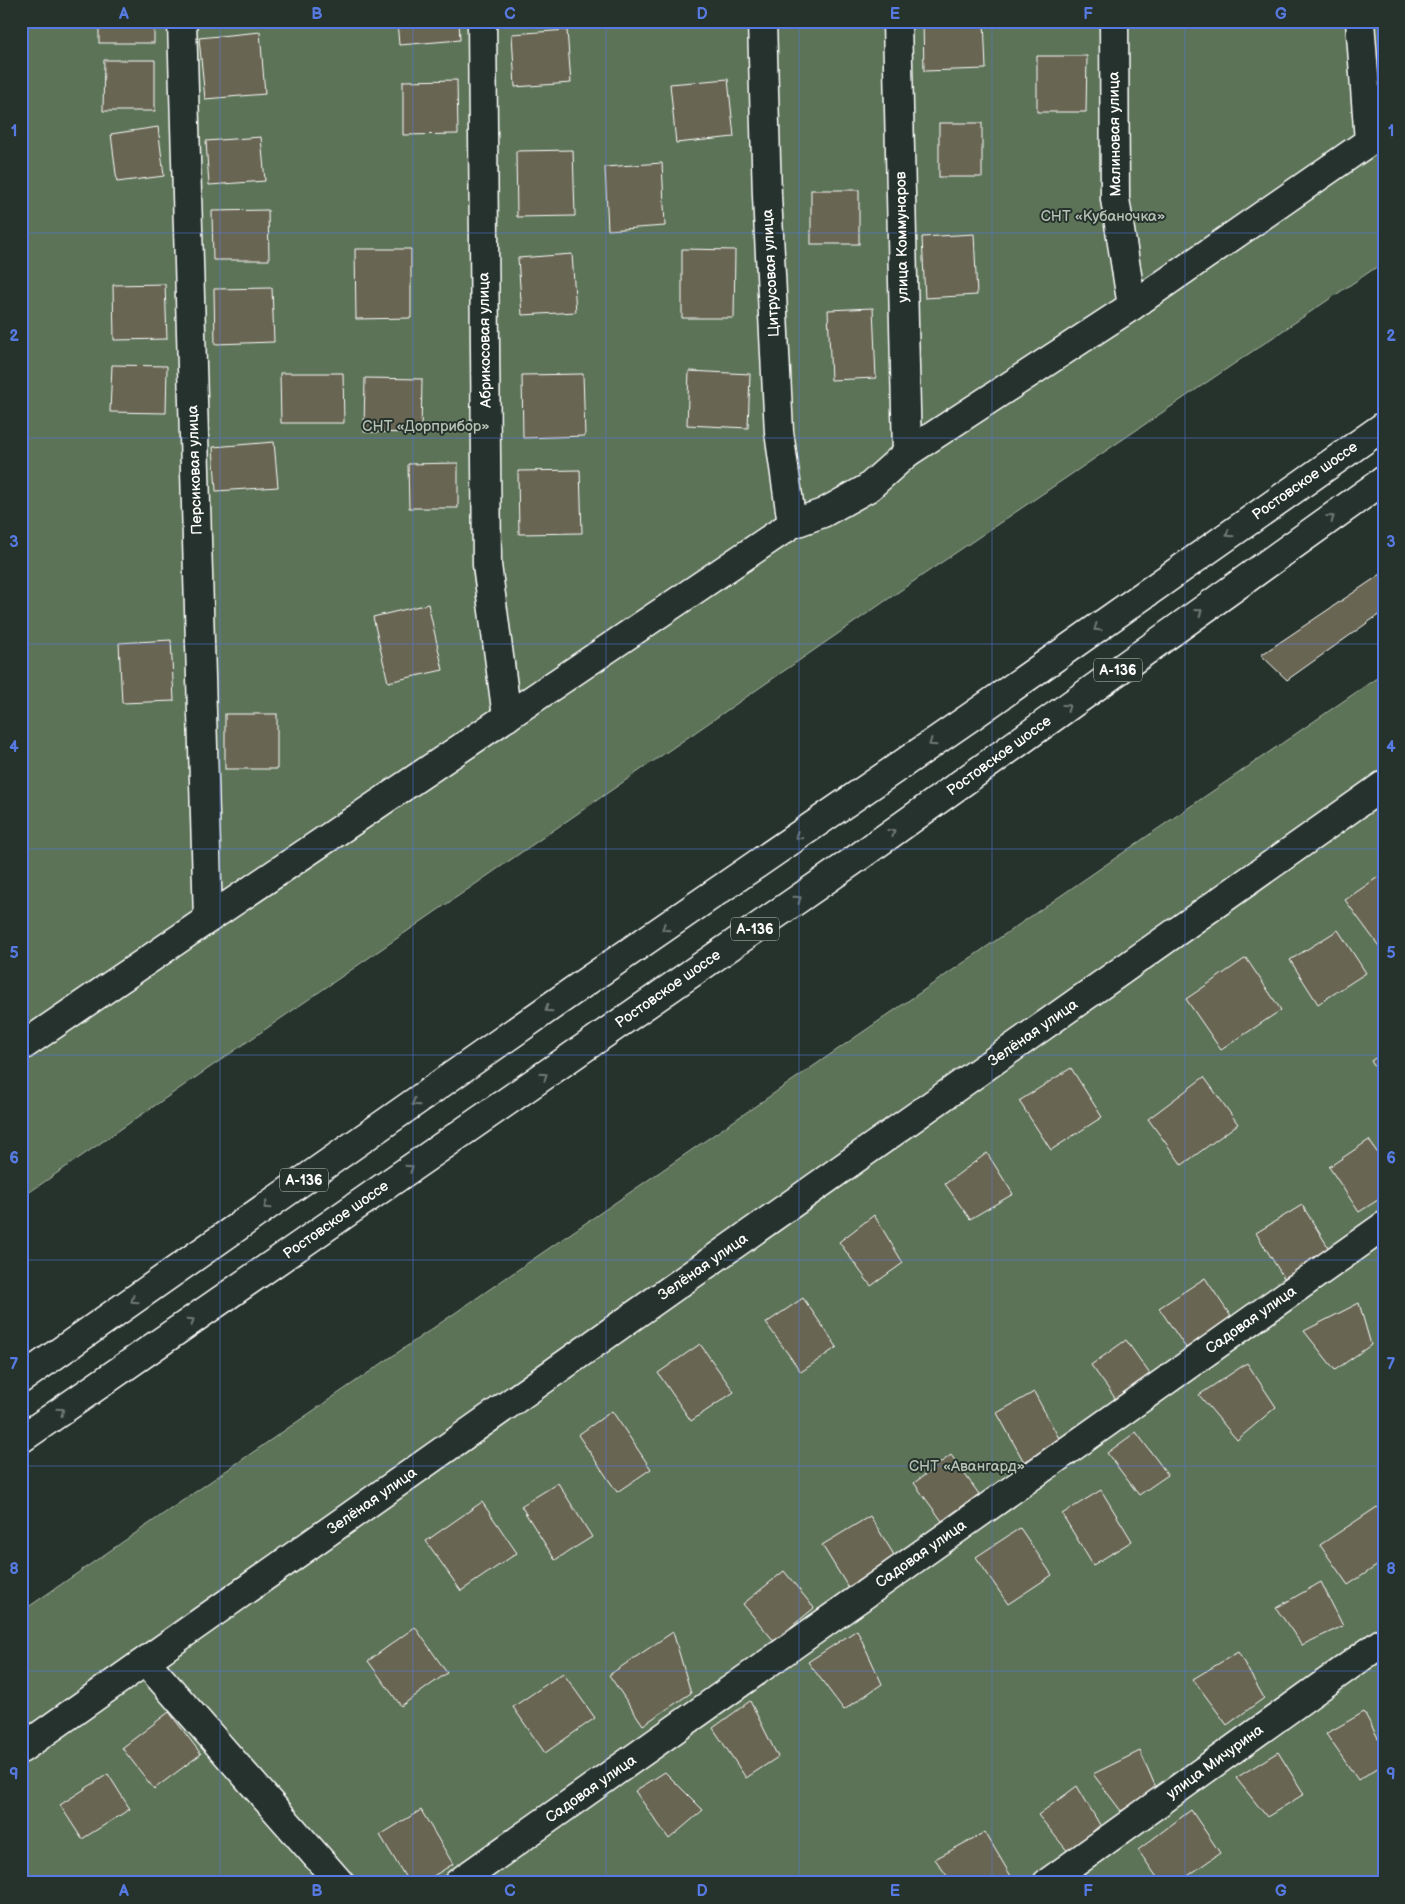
<svg xmlns="http://www.w3.org/2000/svg" width="1405" height="1904" viewBox="0 0 1405 1904" font-family="'Balsamiq Sans',sans-serif">
  <rect width="100%" height="100%" fill="#26332d"/>
  <filter id="ink" filterUnits="userSpaceOnUse"><feTurbulence type="fractalNoise" baseFrequency=".02" numOctaves="2"/><feDisplacementMap in="SourceGraphic" scale="10" xChannelSelector="R" yChannelSelector="G"/><feConvolveMatrix kernelMatrix="1 2 1 2 8 2 1 2 1" color-interpolation-filters="sRGB"/></filter>
  <g filter="url(#ink)">
    <g fill="#5c7358" stroke="#aeb9ac">
      <polygon points="21,21 1384,21 1384,262 920,577 21,1198"/>
      <polygon points="1384,673 1384,1883 21,1883 21,1612"/>
    </g>
    <g fill="#696552" stroke="#fff">
      <rect x="99" y="21" width="55" height="22"/>
      <polygon points="397,21 459,21 460,40 399,45"/>
      <polygon points="923,21 984,21 986,69 924,71"/>
      <polygon points="567,30 571,83 515,87 512,34"/>
      <polygon points="260,32 265,94 205,99 199,38"/>
      <polygon points="1037,56 1087,56 1086,112 1037,112"/>
      <polygon points="104,60 155,60 155,111 103,111"/>
      <polygon points="728,79 734,137 676,143 670,84"/>
      <polygon points="457,80 458,134 403,135 403,81"/>
      <rect x="939" y="123" width="43" height="54"/>
      <polygon points="158,127 164,176 117,182 111,134"/>
      <polygon points="261,137 265,181 209,185 206,141"/>
      <polygon points="573,150 575,216 517,217 516,151"/>
      <polygon points="662,163 665,226 608,230 605,167"/>
      <rect x="811" y="190" width="48" height="54"/>
      <polygon points="268,210 269,260 213,260 212,211"/>
      <polygon points="974,234 977,295 925,298 922,237"/>
      <polygon points="355,249 411,249 411,318 356,319"/>
      <polygon points="682,249 735,250 734,318 682,318"/>
      <polygon points="572,254 576,312 522,315 518,258"/>
      <polygon points="165,284 167,339 114,340 113,285"/>
      <polygon points="272,288 274,342 215,344 214,289"/>
      <polygon points="873,308 876,378 831,380 828,310"/>
      <polygon points="112,365 167,366 166,413 110,412"/>
      <polygon points="689,371 750,374 748,428 687,425"/>
      <polygon points="280,373 343,373 344,423 281,423"/>
      <polygon points="583,374 585,436 523,438 522,375"/>
      <polygon points="365,378 422,379 421,433 364,432"/>
      <polygon points="274,442 278,487 216,491 213,447"/>
      <polygon points="458,463 458,508 409,508 408,464"/>
      <polygon points="580,470 582,533 519,534 518,471"/>
      <polygon points="1384,572 1384,611 1287,680 1261,655"/>
      <polygon points="428,604 443,670 388,682 373,617"/>
      <polygon points="171,640 174,701 122,703 119,643"/>
      <rect x="225" y="714" width="52" height="55"/>
      <polygon points="1384,873 1384,953 1345,900"/>
      <polygon points="1338,930 1366,973 1318,1004 1290,960"/>
      <polygon points="1246,958 1281,1010 1221,1050 1186,999"/>
      <polygon points="1384,1052 1384,1081 1371,1061"/>
      <polygon points="1071,1068 1102,1117 1051,1150 1019,1101"/>
      <polygon points="1204,1077 1238,1124 1182,1165 1148,1119"/>
      <polygon points="1369,1140 1384,1163 1384,1196 1359,1212 1329,1167"/>
      <polygon points="987,1153 1013,1194 970,1219 945,1184"/>
      <polygon points="1302,1205 1330,1250 1284,1278 1256,1233"/>
      <polygon points="874,1215 903,1263 871,1286 839,1242"/>
      <polygon points="1205,1278 1232,1318 1186,1348 1159,1308"/>
      <polygon points="803,1298 837,1347 801,1372 766,1323"/>
      <polygon points="1359,1303 1371,1345 1335,1370 1304,1331"/>
      <polygon points="1126,1340 1152,1377 1118,1402 1091,1365"/>
      <polygon points="700,1344 734,1392 691,1421 658,1373"/>
      <polygon points="1247,1363 1276,1407 1237,1440 1199,1395"/>
      <polygon points="1034,1392 1061,1442 1024,1462 997,1413"/>
      <polygon points="612,1411 651,1469 617,1492 578,1435"/>
      <polygon points="1136,1432 1168,1475 1139,1495 1107,1453"/>
      <polygon points="951,1455 979,1494 942,1521 914,1483"/>
      <polygon points="558,1483 592,1537 555,1560 521,1506"/>
      <polygon points="1101,1490 1132,1541 1093,1565 1062,1514"/>
      <polygon points="482,1502 517,1553 461,1591 426,1541"/>
      <polygon points="1377,1507 1384,1516 1384,1561 1348,1585 1320,1545"/>
      <polygon points="870,1516 896,1558 848,1587 822,1545"/>
      <polygon points="1020,1528 1052,1575 1008,1604 976,1557"/>
      <polygon points="784,1571 814,1608 774,1641 743,1604"/>
      <polygon points="1321,1582 1343,1626 1302,1645 1276,1608"/>
      <polygon points="415,1627 447,1673 401,1706 368,1661"/>
      <polygon points="857,1630 882,1684 844,1710 808,1662"/>
      <polygon points="673,1632 691,1693 643,1725 609,1675"/>
      <polygon points="1238,1652 1264,1698 1227,1725 1193,1679"/>
      <polygon points="563,1673 595,1718 545,1753 513,1707"/>
      <polygon points="750,1701 778,1757 746,1778 713,1728"/>
      <polygon points="169,1712 201,1754 154,1789 122,1748"/>
      <polygon points="1364,1712 1384,1749 1384,1764 1358,1780 1326,1734"/>
      <polygon points="1140,1751 1157,1790 1121,1811 1093,1774"/>
      <polygon points="1278,1752 1304,1794 1267,1817 1236,1778"/>
      <polygon points="665,1772 703,1810 669,1839 635,1791"/>
      <polygon points="108,1774 130,1809 82,1839 60,1805"/>
      <polygon points="1077,1786 1100,1825 1069,1853 1038,1815"/>
      <polygon points="421,1810 453,1864 422,1883 409,1883 380,1835"/>
      <polygon points="1191,1810 1220,1853 1178,1883 1161,1883 1138,1850"/>
      <polygon points="985,1832 1015,1883 952,1883 935,1859"/>
    </g>
    <g fill="none" stroke-linecap="round" stroke-linejoin="round">
      <g stroke="#fff" stroke-width="31">
        <g id="street">
          <polyline points="182,21 208,919"/>
          <polyline points="482,21 487,565 507,717"/>
          <polyline points="762,21 767,196 779,432 792,524"/>
          <polyline points="897,21 907,453"/>
          <polyline points="1114,21 1115,199 1132,306"/>
          <polyline points="1360,21 1369,141"/>
          <polyline points="21,1047 208,919 792,524 823,513 868,488 907,453 1132,306 1384,131"/>
          <polyline points="146,1662 340,1883"/>
          <polyline points="21,1749 1384,785"/>
          <polyline points="458,1883 1384,1226"/>
          <polyline points="1047,1883 1384,1641"/>
        </g>
      </g>
      <g stroke="#fff" stroke-width="31">
        <g id="highway">
          <polyline points="21,1379 587,981 972,716 1384,426"/>
          <polyline points="21,1439 853,861 1384,480"/>
        </g>
      </g>
      <use href="#street" stroke="#26332d" stroke-width="28"/>
      <use href="#highway" stroke="#26332d" stroke-width="28"/>
    </g>
    <defs><path id="oneway-chevron" d="M-2-3.5L2.5 0L-2 3.5" fill="none" stroke-width="1.6" stroke-linecap="round" stroke-linejoin="round" transform="scale(1.25)"/></defs>
    <g stroke="#727a76">
      <use href="#oneway-chevron" transform="translate(1331 518) rotate(-36)"/>
      <use href="#oneway-chevron" transform="translate(1229 534) rotate(145)"/>
      <use href="#oneway-chevron" transform="translate(1199 612) rotate(-36)"/>
      <use href="#oneway-chevron" transform="translate(1097 628) rotate(145)"/>
      <use href="#oneway-chevron" transform="translate(1067 707) rotate(-36)"/>
      <use href="#oneway-chevron" transform="translate(932 743) rotate(145)"/>
      <use href="#oneway-chevron" transform="translate(892 832) rotate(-36)"/>
      <use href="#oneway-chevron" transform="translate(798 836) rotate(145)"/>
      <use href="#oneway-chevron" transform="translate(798 899) rotate(-35)"/>
      <use href="#oneway-chevron" transform="translate(665 928) rotate(145)"/>
      <use href="#oneway-chevron" transform="translate(548 1009) rotate(145)"/>
      <use href="#oneway-chevron" transform="translate(544 1076) rotate(-35)"/>
      <use href="#oneway-chevron" transform="translate(415 1103) rotate(145)"/>
      <use href="#oneway-chevron" transform="translate(410 1168) rotate(-35)"/>
      <use href="#oneway-chevron" transform="translate(267 1206) rotate(145)"/>
      <use href="#oneway-chevron" transform="translate(134 1300) rotate(145)"/>
      <use href="#oneway-chevron" transform="translate(191 1321) rotate(-35)"/>
      <use href="#oneway-chevron" transform="translate(61 1411) rotate(-35)"/>
    </g>
  </g>
  <path fill="none" stroke="#567ae2" stroke-width="1" stroke-opacity="0.55" d="M220 21V1883M413 21V1883M606 21V1883M799 21V1883M992 21V1883M1185 21V1883M21 233H1384M21 438H1384M21 644H1384M21 849H1384M21 1055H1384M21 1260H1384M21 1466H1384M21 1671H1384"/>
  <g text-anchor="middle" dominant-baseline="central" stroke-width="4" stroke-linejoin="round" paint-order="stroke">
    <g fill="#26332d" stroke="#bec2c0" stroke-width="1">
      <rect x="1094" y="658.5" width="48" height="23" rx="4"/>
      <rect x="731" y="917.5" width="48" height="23" rx="4"/>
      <rect x="280" y="1168.5" width="48" height="23" rx="4"/>
    </g>
    <g font-size="14" font-weight="bold" fill="#fff">
      <text x="1118" y="670">А-136</text>
      <text x="755" y="929">А-136</text>
      <text x="304" y="1180">А-136</text>
    </g>
    <g font-size="15" fill="#fff" stroke="#26332d">
      <text transform="translate(1115 134) rotate(-91)">Малиновая улица</text>
      <text transform="translate(902 237) rotate(-91)">улица Коммунаров</text>
      <text transform="translate(771 273) rotate(-93)">Цитрусовая улица</text>
      <text transform="translate(485 340) rotate(-91)">Абрикосовая улица</text>
      <text transform="translate(195 470) rotate(-92)">Персиковая улица</text>
      <text transform="translate(1305 481) rotate(-35)">Ростовское шоссе</text>
      <text transform="translate(999 756) rotate(-36)">Ростовское шоссе</text>
      <text transform="translate(668 989) rotate(-35)">Ростовское шоссе</text>
      <text transform="translate(1033 1033) rotate(-35)">Зелёная улица</text>
      <text transform="translate(336 1220) rotate(-35)">Ростовское шоссе</text>
      <text transform="translate(703 1267) rotate(-35)">Зелёная улица</text>
      <text transform="translate(1251 1320) rotate(-35)">Садовая улица</text>
      <text transform="translate(372 1501) rotate(-35)">Зелёная улица</text>
      <text transform="translate(921 1554) rotate(-35)">Садовая улица</text>
      <text transform="translate(1215 1762) rotate(-36)">улица Мичурина</text>
      <text transform="translate(591 1789) rotate(-35)">Садовая улица</text>
    </g>
    <g font-size="15" fill="#b6c0b4" stroke="#26332d">
      <text x="1103" y="216">СНТ «Кубаночка»</text>
      <text x="426" y="426">СНТ «Дорприбор»</text>
      <text x="967" y="1466">СНТ «Авангард»</text>
    </g>
  </g>
  <rect width="1405" height="1904" fill="none" stroke="#26332d" stroke-width="55"/>
  <rect x="28" y="28" width="1350" height="1848" fill="none" stroke="#567ae2" stroke-width="2"/>
  <g font-size="16" text-anchor="middle" font-weight="bold" fill="#567ae2">
    <text x="124" y="19">A</text>
    <text x="317" y="19">B</text>
    <text x="510" y="19">C</text>
    <text x="702" y="19">D</text>
    <text x="895" y="19">E</text>
    <text x="1088" y="19">F</text>
    <text x="1281" y="19">G</text>
    <text x="14" y="136">1</text>
    <text x="1391" y="136">1</text>
    <text x="14" y="341">2</text>
    <text x="1391" y="341">2</text>
    <text x="14" y="547">3</text>
    <text x="1391" y="547">3</text>
    <text x="14" y="752">4</text>
    <text x="1391" y="752">4</text>
    <text x="14" y="958">5</text>
    <text x="1391" y="958">5</text>
    <text x="14" y="1163">6</text>
    <text x="1391" y="1163">6</text>
    <text x="14" y="1369">7</text>
    <text x="1391" y="1369">7</text>
    <text x="14" y="1574">8</text>
    <text x="1391" y="1574">8</text>
    <text x="14" y="1779">9</text>
    <text x="1391" y="1779">9</text>
    <text x="124" y="1896">A</text>
    <text x="317" y="1896">B</text>
    <text x="510" y="1896">C</text>
    <text x="702" y="1896">D</text>
    <text x="895" y="1896">E</text>
    <text x="1088" y="1896">F</text>
    <text x="1281" y="1896">G</text>
  </g>
</svg>
